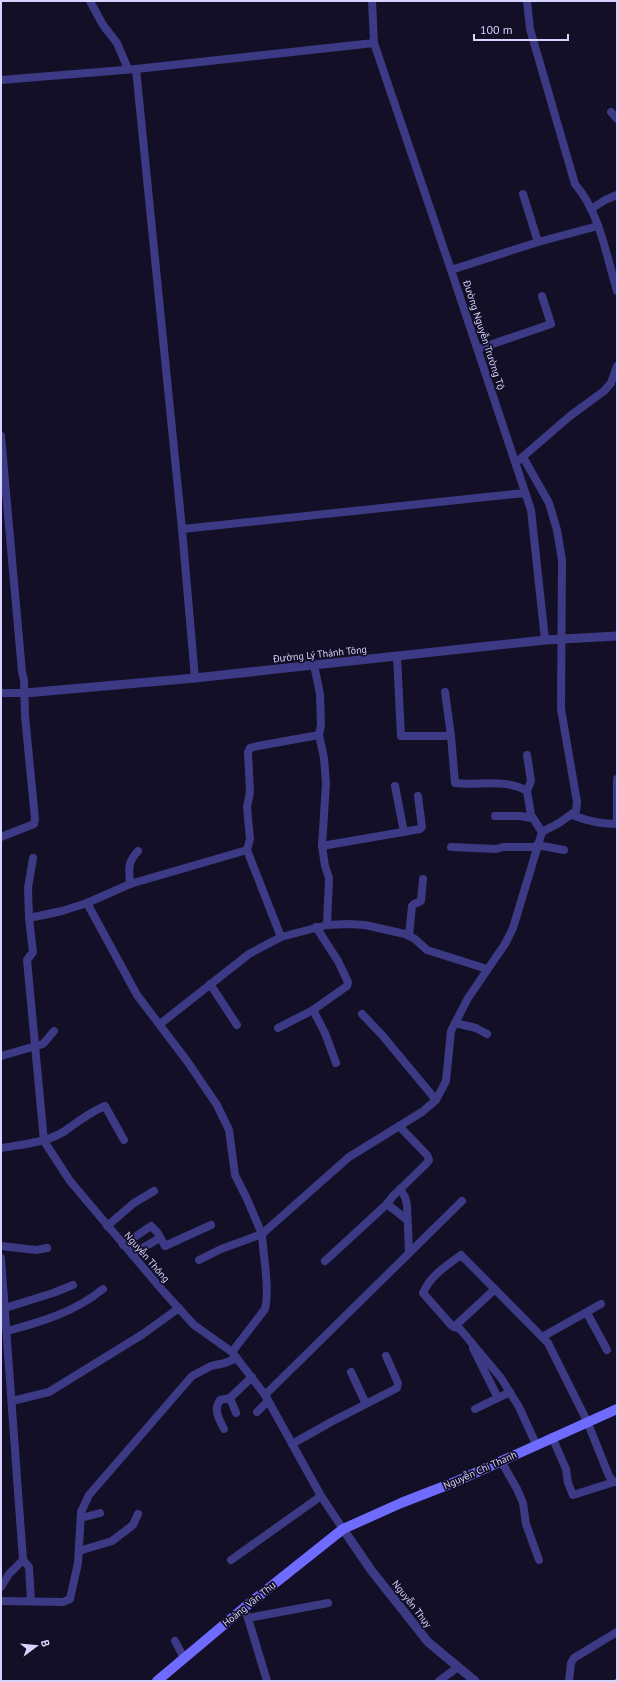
<svg xmlns="http://www.w3.org/2000/svg" width="618" height="1682" viewBox="0 0 618 1682" font-family="'PT Sans',sans-serif">
  <rect width="100%" height="100%" fill="#130f26"/>
  <g fill="none" stroke-linecap="round" stroke-linejoin="round">
    <g stroke="#3d3a85" stroke-width="8">
      <polyline points="90,1 103,25 117,43 128,69"/>
      <polyline points="372,1 374,43 451,270 531,510 545,640"/>
      <path d="M527 1 530 29 575 184C600 213 606 255 617 291"/>
      <polyline points="136,69 182,529 195,678"/>
      <polyline points="1,80 136,69 374,43"/>
      <polyline points="611,112 617,119"/>
      <polyline points="523,194 538,242"/>
      <polyline points="591,209 605,200 617,195"/>
      <polyline points="451,270 538,242 598,226"/>
      <polyline points="478,349 551,324 542,296"/>
      <polyline points="1,436 22,672 24,680 25,716 35,819 34,824 1,837"/>
      <polyline points="519,460 570,416 604,391 611,383 617,366"/>
      <polyline points="182,529 525,493"/>
      <path d="M397 657 401 736H451L455 783C479 786 505 778 527 791L531 815 542 832"/>
      <polyline points="314,665 320,694 321,725 319,735 324,758 326,783 322,846 325,866 329,878 327,925"/>
      <polyline points="445,692 451,736"/>
      <polyline points="1,693 25,693"/>
      <polyline points="527,755 531,781 527,791"/>
      <polyline points="395,786 404,832"/>
      <path d="M572 815C587 821 601 824 617 824"/>
      <polyline points="495,816 520,816 532,818"/>
      <polyline points="617,824 617,779"/>
      <polyline points="537,845 564,850"/>
      <polyline points="322,846 420,829 422,827 418,796"/>
      <polyline points="451,847 496,849 503,847 537,847"/>
      <polyline points="247,850 130,884 87,903 62,911 29,918 33,952 27,960 44,1141 70,1181 163,1291 194,1325 232,1352 265,1395 321,1496 343,1529"/>
      <path d="M130 884C129 869 127 863 138 851"/>
      <polyline points="87,903 137,995 187,1061 217,1105 229,1130 235,1175 247,1199 262,1234 221,1249 199,1260"/>
      <polyline points="29,918 28,888 33,858"/>
      <polyline points="409,936 412,906 414,904 421,901 423,879"/>
      <polyline points="281,937 247,850 250,839 247,807 250,792 248,752 250,748 258,746 319,735"/>
      <polyline points="210,984 237,1025"/>
      <polyline points="313,1010 325,1033 336,1063"/>
      <polyline points="362,1014 382,1035 436,1100"/>
      <polyline points="455,1023 476,1028 487,1034"/>
      <polyline points="160,1024 249,954 281,937 327,925 348,924 365,925 405,934 415,939 427,950 487,969"/>
      <polyline points="278,1028 313,1010 347,986 348,982 338,961 316,927"/>
      <polyline points="1,1056 43,1044 54,1031"/>
      <path d="M1 1148C23 1144 50 1143 69 1128 81 1119 91 1112 105 1106L124 1140"/>
      <polyline points="400,1189 405,1197 407,1205 409,1253"/>
      <polyline points="387,1204 406,1219"/>
      <polyline points="107,1226 134,1203 154,1191"/>
      <polyline points="123,1245 151,1226 157,1232 165,1246 211,1225"/>
      <polyline points="1,1246 36,1250 47,1248"/>
      <polyline points="132,1254 160,1238"/>
      <polyline points="1,1258 23,1560 29,1567 31,1601"/>
      <polyline points="325,1261 387,1204 393,1196 426,1164 429,1160 427,1155 399,1126"/>
      <polyline points="5,1308 53,1293 73,1285"/>
      <polyline points="587,1313 607,1350"/>
      <polyline points="454,1327 495,1289"/>
      <path d="M7 1331C41 1322 75 1312 103 1289"/>
      <polyline points="542,1337 601,1304"/>
      <polyline points="473,1348 498,1398"/>
      <path d="M232 1352 265 1309C270 1288 263 1256 262 1234L349 1157 422 1112 436 1100 446 1081 451 1031 468 998 505 944 513 928 542 832 559 823 576 811 577 802 561 709 562 560 557 530 549 503 523 457"/>
      <polyline points="351,1372 366,1404"/>
      <polyline points="265,1395 462,1201"/>
      <polyline points="230,1398 236,1413"/>
      <polyline points="12,1401 49,1392 143,1334 179,1308"/>
      <polyline points="475,1409 510,1392"/>
      <polyline points="257,1412 268,1401"/>
      <path d="M224 1429C219 1419 213 1410 220 1400L230 1398 252 1377"/>
      <polyline points="552,1437 566,1469 568,1483 573,1495 614,1482"/>
      <polyline points="292,1444 331,1422 397,1388 398,1383 386,1356"/>
      <path d="M536 1444 519 1407 501 1378 460 1329 452 1326 423 1293C431 1275 446 1266 461 1255L548 1343 587 1421 609 1476 614 1482H617"/>
      <polyline points="501,1461 517,1489 523,1503 526,1524 539,1560"/>
      <polyline points="81,1518 100,1513"/>
      <polyline points="79,1551 112,1541 133,1525 138,1514"/>
      <polyline points="231,1560 321,1496"/>
      <polyline points="1,1587 9,1574 23,1560"/>
      <polyline points="1,1601 63,1602 70,1599 78,1563 81,1512 89,1495 192,1376 211,1366 225,1363 237,1358"/>
      <polyline points="247,1615 267,1681"/>
      <polyline points="248,1618 328,1603"/>
      <polyline points="175,1641 184,1658"/>
      <polyline points="439,1681 458,1667"/>
      <polyline points="569,1681 571,1663 574,1658 617,1632"/>
    </g>
    <g stroke="#3d3a85" stroke-width="9">
      <polyline points="25,693 195,678 545,640 617,636"/>
      <polyline points="343,1529 371,1570 428,1642 475,1681"/>
    </g>
    <polyline stroke="#6f6bff" stroke-width="10" points="157,1681 245,1607 343,1529 401,1503 455,1482 617,1409"/>
    <g stroke="#00e5ff" stroke-width="3.5">
      <polyline id="rail" points="616,1681 617,1681"/>
    </g>
    <use href="#rail" stroke="#130f26" stroke-width="2" stroke-dasharray="6" stroke-linecap="butt"/>
  </g>
  <g text-anchor="middle" dominant-baseline="central" stroke-width="3.5" stroke-linejoin="round" paint-order="stroke">
    <g font-size="10" fill="#d9d4ff" stroke="#130f26">
      <text transform="translate(484 335) rotate(72)">Đường Nguyễn Trường Tộ</text>
      <text transform="translate(320 654) rotate(-6)">Đường Lý Thánh Tông</text>
      <text transform="translate(147 1257) rotate(49)">Nguyễn Thông</text>
      <text transform="translate(480 1470) rotate(-24)">Nguyễn Chí Thanh</text>
      <text transform="translate(249 1604) rotate(-39)">Hoàng Văn Thụ</text>
      <text transform="translate(412 1604) rotate(52)">Nguyễn Thụy</text>
    </g>
  </g>
  <rect width="618" height="1682" fill="none" stroke="#d9d4ff" stroke-width="4"/>
  <g transform="translate(36 1646) rotate(74)" stroke="#130f26" stroke-width="3" paint-order="stroke">
  <path d="M0-3L7 15L0 10L-7 15Z" fill="#d9d4ff"/>
  <text y="-6" font-size="11" font-weight="bold" text-anchor="middle" fill="#d9d4ff">B</text>
  </g>
  <path d="M474 34v6h94v-6" fill="none" stroke="#d9d4ff" stroke-width="2"/>
  <text x="480" y="34" font-size="12" fill="#d9d4ff" stroke="#130f26" stroke-width="3" paint-order="stroke">100 m</text>
</svg>
